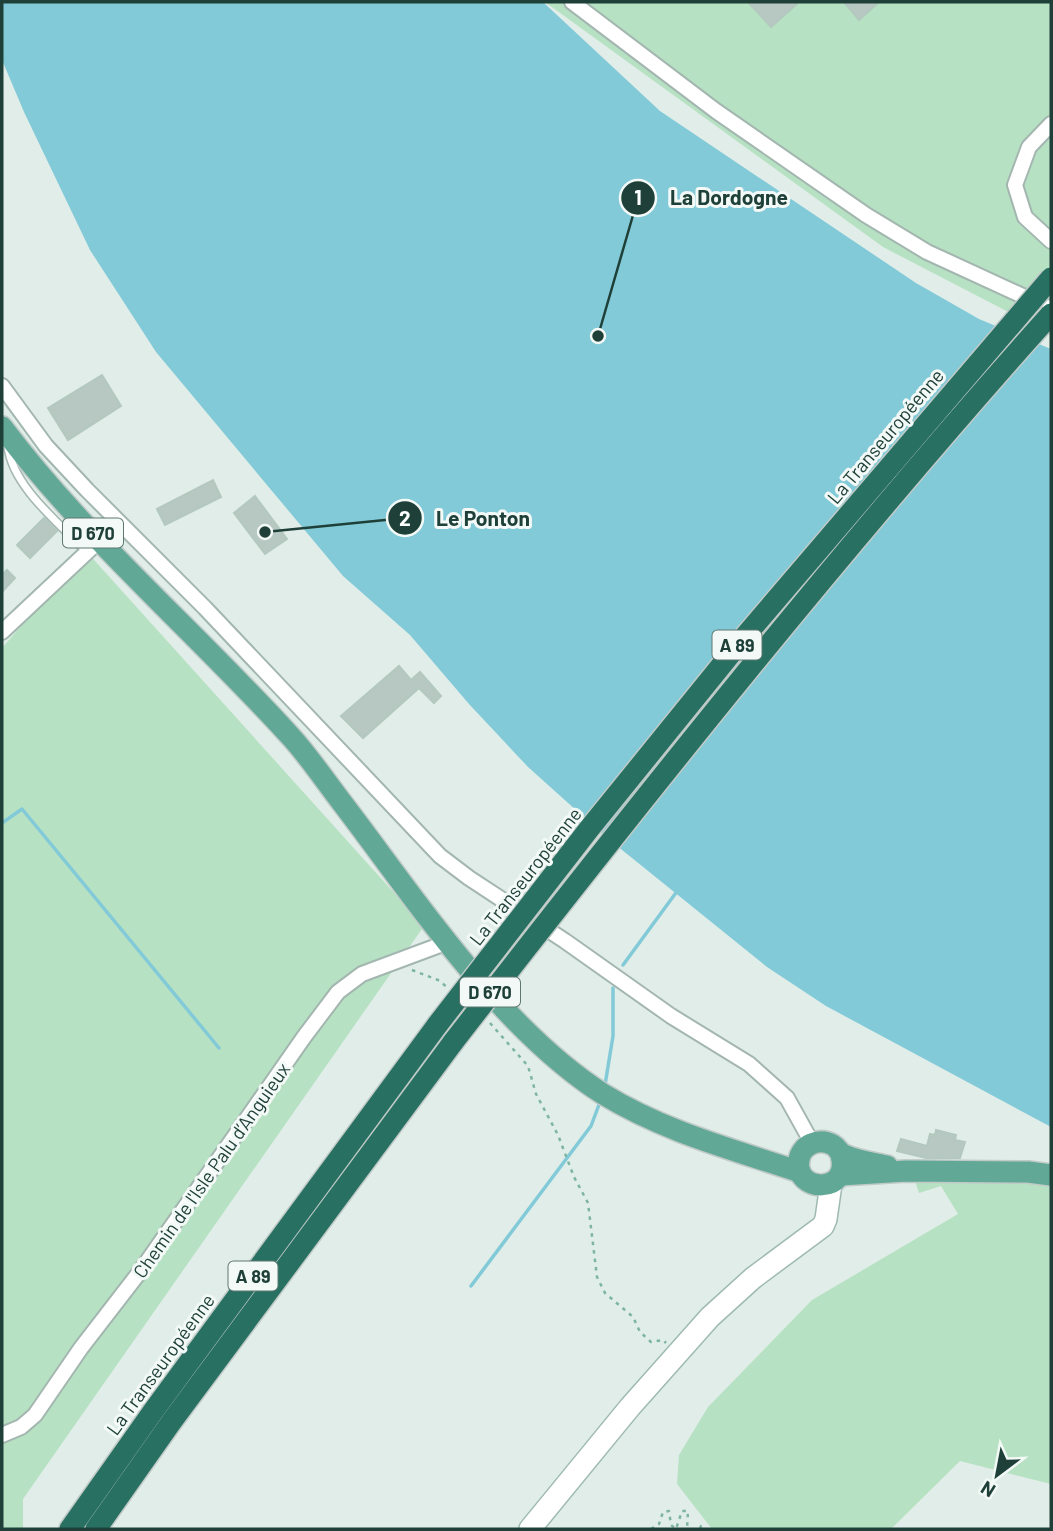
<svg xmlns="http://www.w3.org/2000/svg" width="1053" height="1531" viewBox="0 0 1053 1531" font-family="Barlow,sans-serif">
  <rect width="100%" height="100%" fill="#e1ede8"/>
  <g fill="#b7e1c3">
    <polygon points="545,2 1051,2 1051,334 883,247"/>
    <polygon points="86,551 424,926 23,1499 23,1529 2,1529 2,648"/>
    <polygon points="915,1181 1045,1182 1051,1184 1051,1484 960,1461 891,1529 712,1529 677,1484 679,1455 708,1407 812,1300 958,1214 941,1186 919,1193"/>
  </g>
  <polygon fill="#83cad9" points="2,2 543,2 660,111 916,283 979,319 1051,349 1051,1127 826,1006 767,967 606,837 528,767 469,704 410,635 343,576 156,352 90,250 24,112 2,60"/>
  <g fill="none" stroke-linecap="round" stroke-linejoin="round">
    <g stroke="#83cad9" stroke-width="3.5">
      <polyline points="2,823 22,809 219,1048"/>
      <polyline points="623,965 678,890"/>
      <polyline points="605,1085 613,1036 613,988"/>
      <polyline points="471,1286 591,1126 600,1102"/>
    </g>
  </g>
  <g fill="#b6c8c1" stroke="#b3c8bf" stroke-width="2">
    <polygon points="748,2 799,2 771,27"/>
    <polygon points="844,2 879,2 859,20"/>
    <polygon points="102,375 121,406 68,440 48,408"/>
    <polygon points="213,480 221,497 165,525 157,509"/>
    <polygon points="255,496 287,539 265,554 234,513"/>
    <polygon points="44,518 57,531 30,558 17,545"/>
    <polygon points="7,570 15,578 2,592 2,575"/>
    <polygon points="399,666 411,680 420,672 441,696 434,703 419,688 363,738 341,716"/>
    <polygon points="936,1130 956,1135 955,1140 965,1142 960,1158 926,1158 897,1151 901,1139 927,1146 930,1134 935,1135"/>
  </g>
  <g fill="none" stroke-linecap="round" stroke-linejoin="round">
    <g stroke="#a3b6b0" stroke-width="10">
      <path id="lane" d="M8 446C12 486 59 523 86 551"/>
    </g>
    <g stroke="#a3b6b0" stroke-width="18">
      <g id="street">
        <polyline points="572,2 716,111 866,215 927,252 1051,309"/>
        <polyline points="1051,124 1029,147 1015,185 1025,217 1051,241"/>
        <polyline points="2,386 46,446 87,490 205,608 440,856 469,878 565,941 671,1016 749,1064 787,1098 812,1143"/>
        <polyline points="2,632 100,540"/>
        <polyline points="2,1435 21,1427 35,1415 81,1348 142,1269 304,1037 338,992 362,974 448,942"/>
      </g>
    </g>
    <g stroke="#9ebab1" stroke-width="24">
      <polyline id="secondary" points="530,1529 630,1407 710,1317 753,1278 823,1226 826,1219 831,1184"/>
    </g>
    <g stroke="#c0cac7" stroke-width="24">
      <g id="primary">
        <path d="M2 427C87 540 197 633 292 738 310 758 326 782 343 804 417 901 500 1028 603 1094 665 1132 732 1149 800 1172"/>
        <path d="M841 1155C852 1195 793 1193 799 1160 801 1145 819 1137 833 1145 838 1148 839 1153 844 1155 857 1161 873 1163 887 1166"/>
        <polyline points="840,1175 906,1171 1028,1172 1051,1175"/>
      </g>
    </g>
    <g stroke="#c0cac7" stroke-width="24">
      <g id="highway">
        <polyline points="70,1529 154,1410 438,1024"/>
        <polyline points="96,1529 172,1421 454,1041"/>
      </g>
    </g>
    <g stroke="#7eb4a4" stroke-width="2.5" stroke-dasharray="3.5 5" stroke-linecap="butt">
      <polyline points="412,970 438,980 447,987"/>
      <polyline points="490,1023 528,1066 536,1094 558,1135 574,1177 588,1203 597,1277 605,1293 633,1317 640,1332 651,1342 663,1340 666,1343"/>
      <polyline points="651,1529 659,1524 663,1512 669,1511 671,1525 676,1529 682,1511 688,1511 687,1529"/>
      <polyline points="700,1529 701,1526 706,1529"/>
    </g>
    <use href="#lane" stroke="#fff" stroke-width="7"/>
    <use href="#street" stroke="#fff" stroke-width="14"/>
    <use href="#secondary" stroke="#fff" stroke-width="21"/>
    <use href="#primary" stroke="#61a897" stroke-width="21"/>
    <use href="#highway" stroke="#287062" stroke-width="21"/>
    <g stroke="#c0cac7" stroke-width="24" stroke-linecap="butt">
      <g id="highway-bridge">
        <polyline points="438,1024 589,829 746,635 1051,278"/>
        <path d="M454 1041C646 794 842 548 1051 314"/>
      </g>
    </g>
    <use href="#highway-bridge" stroke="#287062" stroke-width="21"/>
  </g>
  <g text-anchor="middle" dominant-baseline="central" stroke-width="6" stroke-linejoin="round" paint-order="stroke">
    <g fill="#f2f9f6" stroke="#5e7871" stroke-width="2">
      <rect x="63" y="518.5" width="60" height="29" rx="5"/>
      <rect x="712.5" y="630.5" width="49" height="29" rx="5"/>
      <rect x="460" y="977.5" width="60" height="29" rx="5"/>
      <rect x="228.5" y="1261.5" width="49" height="29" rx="5"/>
    </g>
    <g font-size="18" font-weight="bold" fill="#1f4038">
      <text x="93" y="533">D 670</text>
      <text x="737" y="645">A 89</text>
      <text x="490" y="992">D 670</text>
      <text x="253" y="1276">A 89</text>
    </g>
    <g font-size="19" fill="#1f4038" stroke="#f2f9f6">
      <text transform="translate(885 436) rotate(-50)">La Transeuropéenne</text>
      <text transform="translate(525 876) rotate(-52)">La Transeuropéenne</text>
      <text transform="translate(211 1170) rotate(-55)">Chemin de l'Isle Palu d’Anguieux</text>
      <text transform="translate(160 1364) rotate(-54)">La Transeuropéenne</text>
    </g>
  </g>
  <path fill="none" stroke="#1f4038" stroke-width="2.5" d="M598 336L638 198M265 532L405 518"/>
  <g fill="#1f4038" stroke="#f2f9f6" stroke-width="2.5">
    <circle cx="598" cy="336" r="7"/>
    <circle cx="265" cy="532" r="7"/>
    <circle cx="638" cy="198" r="18"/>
    <circle cx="405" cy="518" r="18"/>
  </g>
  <g font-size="21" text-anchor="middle" font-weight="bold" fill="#fff">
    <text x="638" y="205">1</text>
    <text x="405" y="526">2</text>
  </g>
  <g font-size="21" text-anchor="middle" font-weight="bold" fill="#1f4038" stroke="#f2f9f6" stroke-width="6" stroke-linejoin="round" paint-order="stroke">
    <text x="729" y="205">La Dordogne</text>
    <text x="483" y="526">Le Ponton</text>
  </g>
  <rect width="1053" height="1531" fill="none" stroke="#1f4038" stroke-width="7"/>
  <g transform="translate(997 1475) rotate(212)" stroke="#f2f9f6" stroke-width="5" paint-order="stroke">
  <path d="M0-5L12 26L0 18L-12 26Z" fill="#1f4038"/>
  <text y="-10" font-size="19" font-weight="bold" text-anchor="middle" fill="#1f4038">N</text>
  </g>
</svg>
